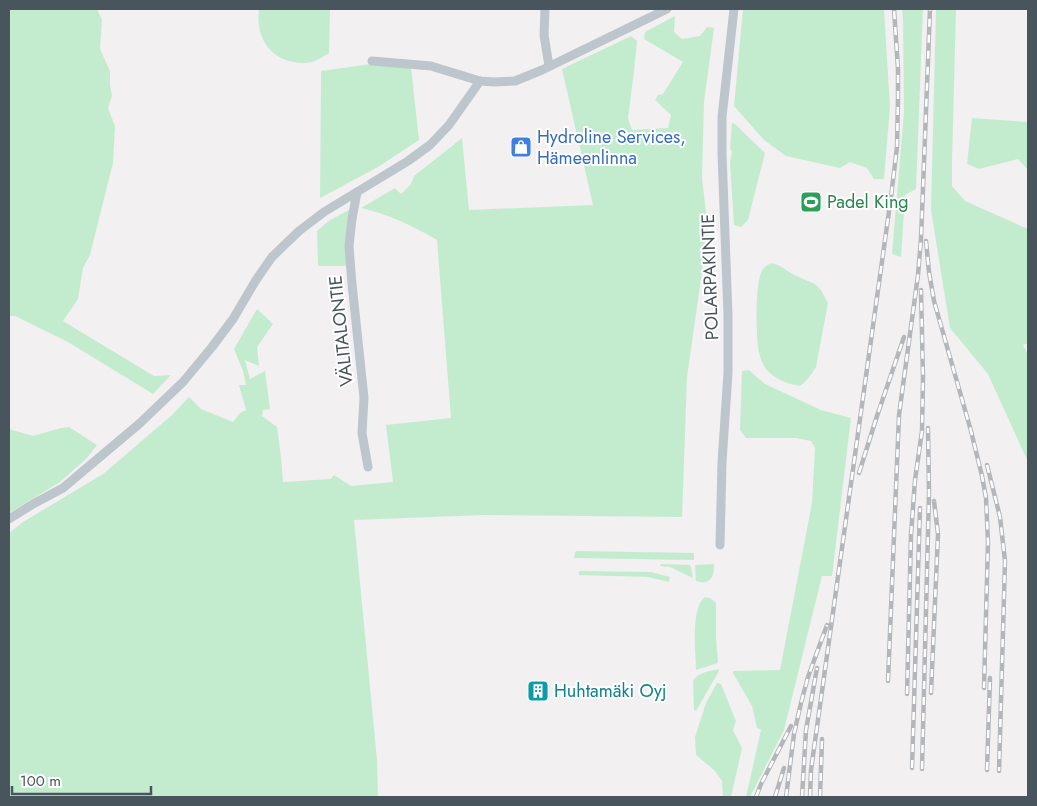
<svg xmlns="http://www.w3.org/2000/svg" width="1037" height="806" viewBox="0 0 1037 806" font-family="Jost,sans-serif">
  <rect width="100%" height="100%" fill="#f3f0f1"/>
  <g fill="#c3eccf">
    <polygon points="9,9 97,9 102,20 100,49 110,71 110,84 112,96 108,108 115,126 113,163 90,255 83,268 78,299 63,321 154,376 171,375 153,394 68,342 15,316 9,316"/>
    <path d="M259 9H330L329 53C324 56 318 60 312 62 305 64 296 63 289 61 265 54 256 32 259 9Z"/>
    <polygon points="743,9 884,9 890,107 884,179 874,179 867,168 850,162 840,168 786,156 764,140 734,106"/>
    <polygon points="902,9 923,9 916,189 905,195 901,257 892,254 904,112 903,21"/>
    <polygon points="936,9 956,9 952,163 952,186 965,201 1028,229 1028,343 1023,345 1028,354 1028,462 988,374 950,328 931,210"/>
    <path d="M675 16 674 32 682 39 700 36 707 27 714 28 704 102 702 178 708 230 687 377 682 517 484 515 354 520 377 760 378 797H9V533L23 522 103 474 172 415 189 397 201 409 233 422 240 413 246 410 239 385H246L243 371 234 349 257 309 273 324 257 347 259 366 245 360 250 379 265 371 270 409 263 410 262 416 277 427 281 457 283 482 331 479 334 475 351 486 393 482 386 425 451 418 437 240C413 226 388 214 361 208L395 188 401 194 411 184 414 176 462 138 469 210 593 205 562 69 631 36 637 41 634 71 628 118 632 130 668 128 671 115 655 100 658 95 663 94 683 62 644 39 645 32Z"/>
    <polygon points="371,64 411,67 419,140 378,167 320,198 321,71"/>
    <polygon points="972,118 1027,122 1028,119 1028,170 1018,159 979,169 967,164"/>
    <polygon points="732,123 735,124 765,153 748,220 741,227 734,225 730,163 732,151 730,149"/>
    <polygon points="351,209 349,266 318,266 317,231 330,220"/>
    <path d="M772 263 778 265 794 275 815 284 821 290 828 303 816 367 807 380 800 386C787 384 774 379 766 369 761 362 759 354 758 347 756 333 755 279 763 269 765 266 769 264 772 263Z"/>
    <polygon points="749,370 765,384 821,410 851,418 832,576 822,576 784,730 750,797 746,797 761,730 757,728 752,706 733,673 733,671 780,670 812,503 815,448 811,441 796,438 746,438 740,430 742,371"/>
    <polygon points="69,427 97,445 86,459 60,482 9,513 9,429 33,436 61,428"/>
    <polygon points="576,551 694,553 694,560 574,558 575,553"/>
    <polygon points="661,564 690,565 691,567 693,578 670,567 660,566"/>
    <path d="M714 564C715 577 709 586 696 581L695 565Z"/>
    <polygon points="579,571 651,572 670,577 669,582 648,577 579,575"/>
    <path d="M705 597 710 598 716 603V637L718 663 696 670C696 652 690 608 705 597Z"/>
    <path d="M719 669V671L696 711 694 710 693 681C698 672 710 671 719 669Z"/>
    <polygon points="717,683 721,684 736,721 733,730 742,748 731,797 723,797 722,781 714,770 696,755 695,737 706,703"/>
  </g>
  <g fill="none" stroke-linecap="round" stroke-linejoin="round">
    <g stroke="#bdc6cc" stroke-width="9">
      <polyline points="545,9 544,35 549,66"/>
      <polyline points="372,61 431,66 480,81 494,82 515,81 542,70 667,9"/>
      <polyline points="357,192 352,219 349,246 352,284 364,398 362,433 368,467"/>
      <polyline points="9,519 33,504 63,488 139,424 183,382 212,347 233,319 256,280 272,257 299,231 324,212 408,161 430,145 449,125 480,81"/>
      <polyline points="720,545 722,462 728,373 728,315 722,154 722,117 734,9"/>
    </g>
    <g stroke="#b3b6ba" stroke-width="4.5">
      <g id="rail">
        <polyline points="926,241 929,272 934,301 971,431 982,476 986,498 988,542 984,688"/>
        <polyline points="987,465 1000,517 1005,561 999,771"/>
        <polyline points="859,473 877,416 904,337"/>
        <polyline points="888,681 899,415 918,275 921,239 930,9"/>
        <polyline points="931,693 938,534 934,501"/>
        <polyline points="907,694 911,535 915,480 922,431 923,378 921,290"/>
        <polyline points="912,768 920,508"/>
        <polyline points="922,769 929,493 928,428"/>
        <polyline points="987,770 990,678"/>
        <polyline points="756,797 761,784 791,726"/>
        <polyline points="775,797 784,768"/>
        <polyline points="786,797 794,734 801,703 808,677 827,625"/>
        <polyline points="802,797 806,730 817,668"/>
        <polyline points="810,797 811,770 891,197 897,147 898,98 898,69 894,9"/>
        <polyline points="820,797 822,739"/>
      </g>
    </g>
    <use href="#rail" stroke="#fff" stroke-width="2.5" stroke-dasharray="8" stroke-linecap="butt"/>
  </g>
  <defs>
    <g id="shop-square" transform="scale(1.125)"><rect x="-9" y="-9" width="18" height="18" rx="4" fill="#3f7fe0" stroke="#fff"/><path d="M-5-2.5h2.3a2.7 3.5 0 0 1 5.4 0H5L5.5 6h-11ZM-1.5-2.5h3a1.5 2.3 0 0 0-3 0Z" fill="#fff"/></g>
    <g id="stadium-square" transform="scale(1.125)"><rect x="-9" y="-9" width="18" height="18" rx="4" fill="#2e9e5b" stroke="#fff"/><path d="M0-5a6.5 5 0 1 0 0 10a6.5 5 0 1 0 0-10ZM-3.5-1.8h7v3.6h-7Z" fill="#fff"/></g>
    <g id="building-square" transform="scale(1.125)"><rect x="-9" y="-9" width="18" height="18" rx="4" fill="#0f9aa8" stroke="#fff"/><path d="M-4-6H4V6H1V3H-1V6H-4ZM-2.5-4.3h1.7v1.8h-1.7ZM.8-4.3h1.7v1.8H.8ZM-2.5-1h1.7V.8h-1.7ZM.8-1h1.7V.8H.8Z" fill="#fff"/></g>
  </defs>
  <g fill-rule="evenodd">
    <use href="#shop-square" x="521" y="147"/>
    <use href="#stadium-square" x="811" y="202"/>
    <use href="#building-square" x="538" y="691"/>
  </g>
  <g text-anchor="middle" dominant-baseline="central" stroke-width="4" stroke-linejoin="round" paint-order="stroke">
    <g font-size="18" fill="#366cbe" stroke="#fff" text-anchor="start">
      <text x="537" y="137">Hydroline Services,<tspan x="537" dy="21">Hämeenlinna</tspan></text>
    </g>
    <g font-size="18" fill="#27864d" stroke="#fff" text-anchor="start">
      <text x="827" y="202">Padel King</text>
    </g>
    <g font-size="18" fill="#49555d" stroke="#fff">
      <text transform="translate(710 277) rotate(-92)">POLARPAKINTIE</text>
      <text transform="translate(341 331) rotate(-96)">VÄLITALONTIE</text>
    </g>
    <g font-size="18" fill="#0d838f" stroke="#fff" text-anchor="start">
      <text x="554" y="691">Huhtamäki Oyj</text>
    </g>
  </g>
  <rect width="1037" height="806" fill="none" stroke="#49555d" stroke-width="20"/>
  <path d="M12 786v8h139v-8" fill="none" stroke="#49555d" stroke-width="2.5"/>
  <text x="20" y="786" font-size="15" fill="#49555d" stroke="#ffffff" stroke-width="4" paint-order="stroke">100 m</text>
</svg>
